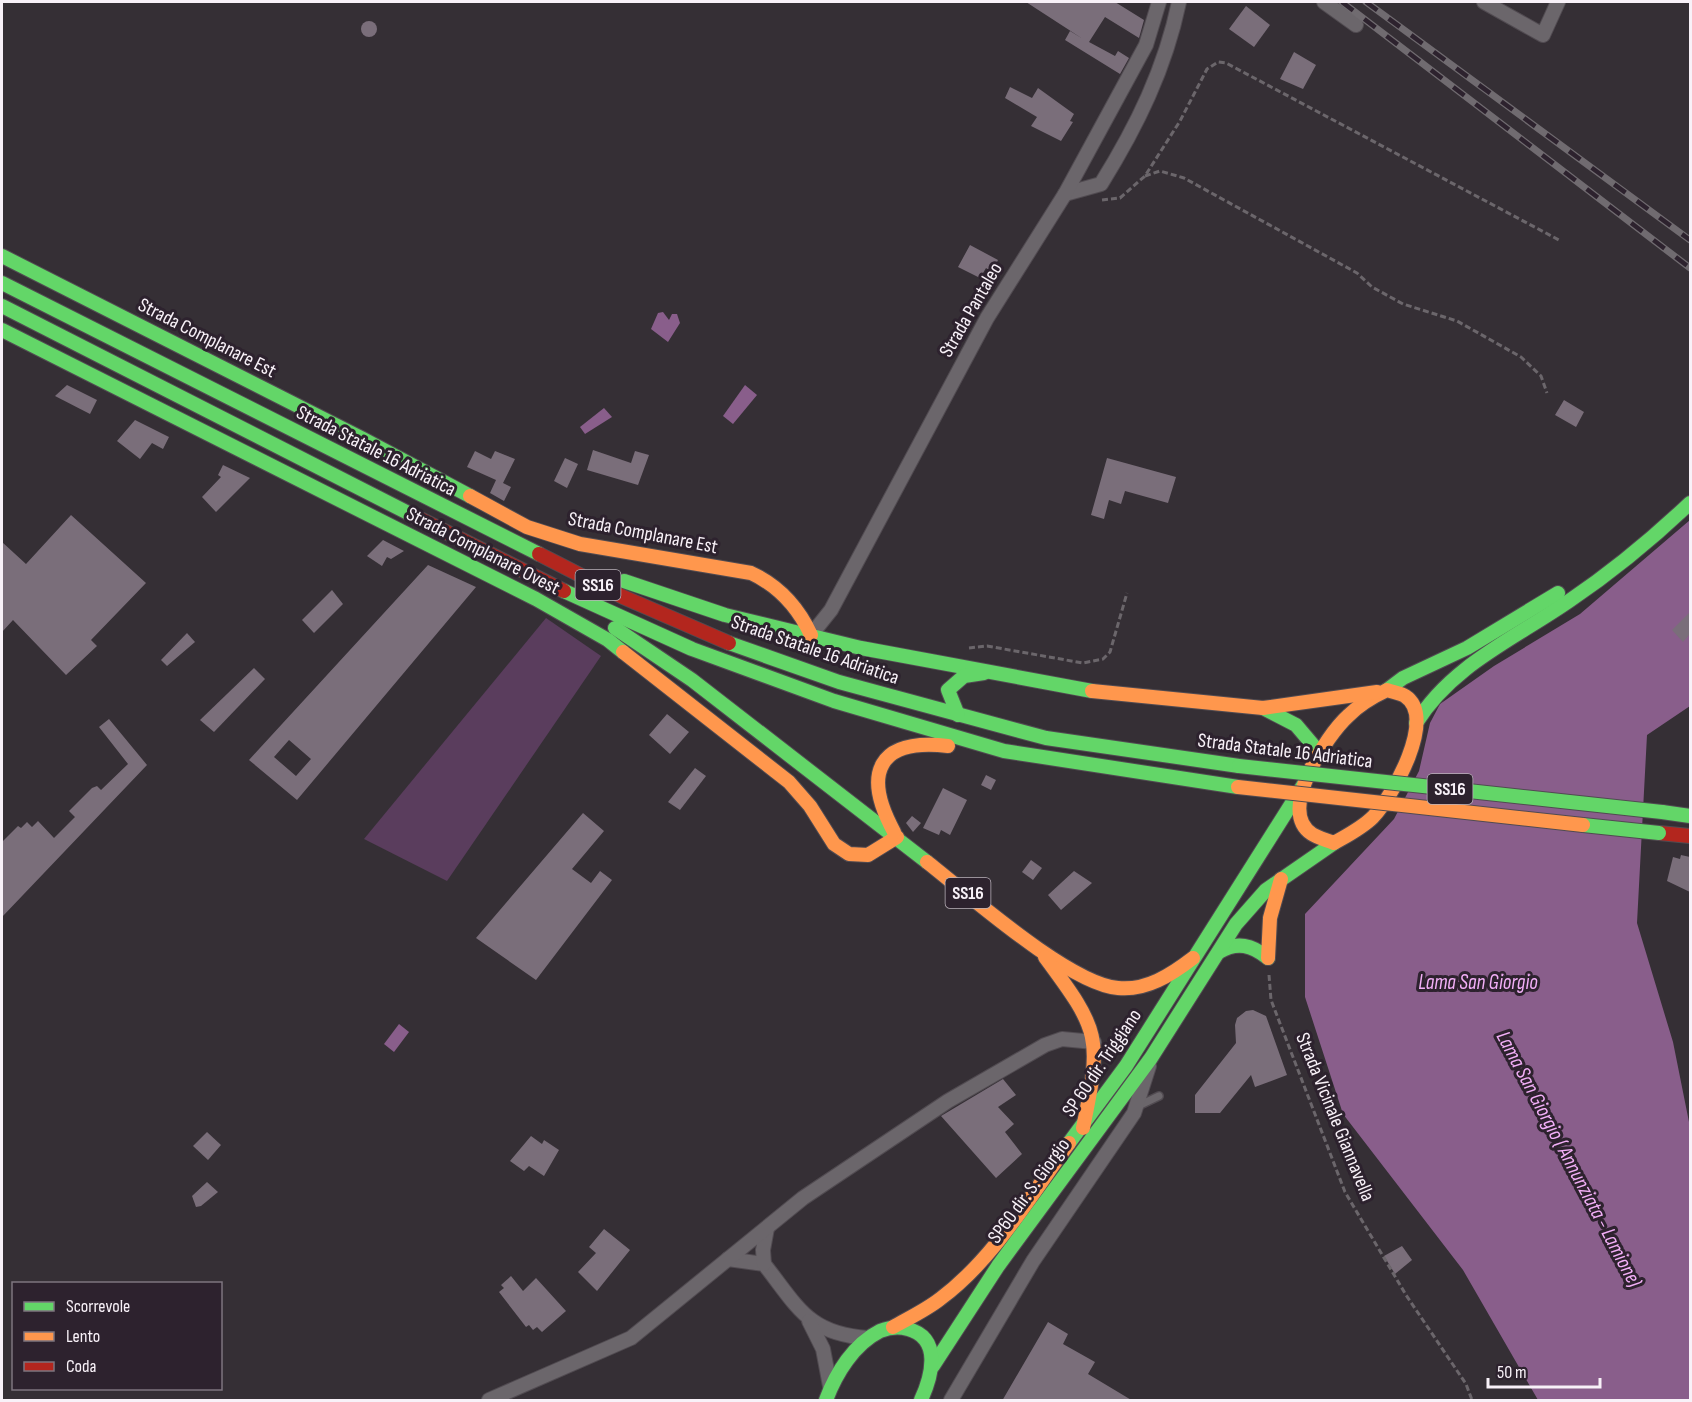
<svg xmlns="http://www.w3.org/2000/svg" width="1692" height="1402" viewBox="0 0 1692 1402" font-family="'Sofia Sans Condensed',sans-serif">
  <rect width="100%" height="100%" fill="#352f35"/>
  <polygon fill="#5a3d5d" points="546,618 601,656 447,881 364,839"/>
  <g fill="#895e8b">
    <polygon points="663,312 669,320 672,314 677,314 680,323 668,342 651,329 658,313"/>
    <polygon points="745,385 757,395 733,424 723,416"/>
    <polygon points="604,408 612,417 585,434 580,427"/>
    <polygon points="1690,520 1690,706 1647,735 1637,923 1673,1042 1690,1127 1690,1400 1538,1400 1463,1270 1343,1114 1305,997 1305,914 1394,819 1419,771 1430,723 1440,704 1494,666 1580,614"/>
    <polygon points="399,1024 409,1032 394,1052 384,1044"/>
  </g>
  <g fill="#7a6e7a" fill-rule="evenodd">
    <polygon points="1026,2 1115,2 1144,20 1139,38 1105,17 1089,42 1115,56 1118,51 1129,58 1120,74 1065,40 1070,31 1083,39"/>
    <polygon points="1246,6 1270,25 1254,47 1229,29"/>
    <circle cx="369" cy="29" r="8"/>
    <polygon points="1294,52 1316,65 1303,89 1280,79"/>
    <polygon points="1010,87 1032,98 1038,88 1074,114 1070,121 1073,122 1061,141 1031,126 1037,117 1005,98"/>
    <polygon points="970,245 998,260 992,272 986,268 980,278 958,267"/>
    <polygon points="67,385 97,400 90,414 55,396"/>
    <polygon points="1564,400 1584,412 1576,427 1555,415"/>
    <polygon points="135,420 169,437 163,449 152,443 140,459 117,441"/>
    <polygon points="593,450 631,463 635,451 649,455 638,485 587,470"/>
    <polygon points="475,451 491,459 495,451 515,459 503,483 511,487 504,501 490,493 496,480 467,467"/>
    <polygon points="565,458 578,464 567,488 554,481"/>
    <polygon points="1107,458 1176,477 1168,503 1125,491 1121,504 1109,500 1104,519 1091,515"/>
    <polygon points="223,465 250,478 216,512 202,497 221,477 218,475"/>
    <polygon points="71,515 146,583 91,640 97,646 66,675 13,620 2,632 2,542 26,564"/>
    <polygon points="383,540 404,551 391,559 387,557 382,566 367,556"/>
    <path d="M428 565 476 587 297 800 249 760ZM289 740 311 759 296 776 274 757Z"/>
    <polygon points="332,590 343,604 314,633 302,620"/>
    <polygon points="1690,612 1690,634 1683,642 1672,630"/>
    <polygon points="187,633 195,642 167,666 161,660"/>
    <polygon points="254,668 265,679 214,732 200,720"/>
    <polygon points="667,714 689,732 670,754 649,735"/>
    <polygon points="109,719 147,765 2,917 2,842 18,826 21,828 27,822 32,827 38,821 54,838 75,817 69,811 92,788 97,786 101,790 128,764 99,727"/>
    <polygon points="695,768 706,776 680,810 668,802"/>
    <polygon points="986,775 996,780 991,790 981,785"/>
    <polygon points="943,788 967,800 950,835 941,830 939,835 923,828"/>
    <polygon points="583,813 604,831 572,869 591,883 600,871 612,880 536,980 476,938"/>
    <polygon points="912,816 921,823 913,832 906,823"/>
    <polygon points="1681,855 1690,857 1690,892 1667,881 1673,857 1680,859"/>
    <polygon points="1031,860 1042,868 1033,880 1022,872"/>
    <polygon points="1074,871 1092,883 1061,910 1048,895"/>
    <polygon points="1253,1010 1266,1016 1287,1075 1255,1087 1251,1075 1220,1113 1195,1113 1195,1095 1236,1043 1235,1025 1237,1018 1246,1011"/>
    <polygon points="1003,1079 1016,1095 998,1107 1014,1124 1005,1132 1022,1154 996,1178 941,1116"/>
    <polygon points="207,1132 221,1145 208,1160 193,1146"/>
    <polygon points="531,1136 542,1144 544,1140 559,1150 544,1176 529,1166 524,1171 510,1161"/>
    <polygon points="207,1182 218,1192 201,1206 196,1207 192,1196"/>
    <polygon points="604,1229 630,1250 597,1291 578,1272 596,1253 589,1247"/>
    <polygon points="1402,1246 1412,1260 1395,1274 1384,1256"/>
    <polygon points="511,1276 523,1291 536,1278 566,1311 542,1332 537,1327 533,1330 529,1325 526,1327 499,1292 504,1288 501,1285"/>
    <polygon points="1048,1322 1068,1334 1063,1344 1095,1362 1088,1374 1133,1401 1002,1401"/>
  </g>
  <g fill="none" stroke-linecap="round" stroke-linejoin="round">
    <g stroke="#514b51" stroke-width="10">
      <polyline id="lane" points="1136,1107 1159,1096"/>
    </g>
    <g stroke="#514b51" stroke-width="16">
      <g id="street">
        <polyline points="1324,2 1356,25"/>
        <polyline points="1484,2 1543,35 1558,2"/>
        <path d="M1065 194 1101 184C1137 126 1165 69 1179 2"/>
        <polyline points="811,635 831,610 987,318 1065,194 1146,45 1159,2"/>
        <path d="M728 1259 764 1264C798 1307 808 1334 868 1338"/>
        <polyline points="764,1264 763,1250 767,1228"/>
        <polyline points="809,1321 823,1349 830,1386"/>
        <polyline points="489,1400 631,1338 803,1198 948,1101 1045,1045 1062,1039 1094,1042"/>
        <polyline points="951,1400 1033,1261 1134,1113 1149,1066"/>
      </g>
    </g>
    <g stroke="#514b51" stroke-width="16">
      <g id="fast">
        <polyline points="2,256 363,439 470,496"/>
        <polyline points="2,283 539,554"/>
        <polyline points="2,306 416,517"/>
        <polyline points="2,330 536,599 608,640 623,652"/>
        <polyline points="624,581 725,615 861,648 1092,691"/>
        <polyline points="564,591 692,649 834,701 1004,751 1238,787"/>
        <polyline points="615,628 692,680 927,862"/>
        <polyline points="729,643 839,682 1046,738 1239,766"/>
        <polyline points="1387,690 1403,678 1467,648 1558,593"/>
        <polyline points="1263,708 1296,725 1318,751"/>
        <polyline points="958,715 948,690 964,676 984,673"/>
        <path d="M1416 723C1452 665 1514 639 1569 601 1612 572 1652 539 1690 503"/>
        <polyline points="1662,812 1690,816"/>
        <path d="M1219 952C1237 941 1252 945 1268 958"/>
        <polyline points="1069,1143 1126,1066 1304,784"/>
        <polyline points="933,1366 998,1266 1151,1058 1236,924 1266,890 1334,843"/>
        <path d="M826 1400C836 1373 854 1344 880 1331 890 1327 898 1326 908 1329 942 1338 932 1376 921 1400"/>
      </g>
    </g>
    <g stroke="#514b51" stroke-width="16">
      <g id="slow">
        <path d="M470 496 527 527 580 544 751 573C779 586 798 607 811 635"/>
        <polyline points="623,652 789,782 810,806 834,844 849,854 868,855 897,837"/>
        <path d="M1387 690C1392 692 1400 693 1405 696 1438 717 1392 797 1373 817 1362 828 1348 835 1334 843 1327 840 1318 838 1312 834 1276 811 1327 735 1348 716 1360 704 1372 697 1387 690Z"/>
        <polyline points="1092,691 1263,708 1377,692"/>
        <path d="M894 832C862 773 878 738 948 746"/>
        <path d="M927 862C968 894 1069 984 1118 988 1146 991 1171 975 1193 958"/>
        <path d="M1045 957C1100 1031 1102 1037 1083 1128"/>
        <polyline points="1268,958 1270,918 1281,879"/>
        <path d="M893 1327C909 1318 926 1310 940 1299 994 1259 1030 1196 1069 1143"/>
      </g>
    </g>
    <g stroke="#514b51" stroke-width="16">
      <g id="jam">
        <polyline points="416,517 564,591"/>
        <polyline points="539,554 623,597 729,643"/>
        <polyline points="1659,833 1690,836"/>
      </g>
    </g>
    <g stroke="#6b666b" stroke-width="3" stroke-dasharray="6 3" stroke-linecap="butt">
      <polyline points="1145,176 1160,171 1184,178 1357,273 1372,287 1403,304 1457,321 1521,357 1541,376 1547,393"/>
      <polyline points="1102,200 1120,198 1145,176 1180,121 1207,69 1218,62 1226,63 1559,240"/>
      <polyline points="969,648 987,646 1083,663 1103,659 1110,652 1127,593"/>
      <polyline points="1269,975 1271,1000 1345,1192 1406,1295 1466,1384 1472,1400"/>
    </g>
    <use href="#lane" stroke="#6b666b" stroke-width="7"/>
    <use href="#street" stroke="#6b666b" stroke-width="14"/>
    <use href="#fast" stroke="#63d668" stroke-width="14"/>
    <use href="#slow" stroke="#ff974d" stroke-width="14"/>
    <use href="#jam" stroke="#b3261e" stroke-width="14"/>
    <g stroke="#706b70" stroke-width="7">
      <g id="rail">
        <polyline points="1342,2 1690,268"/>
        <polyline points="1366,2 1690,240"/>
      </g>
    </g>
    <use href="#rail" stroke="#2d222e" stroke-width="4.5" stroke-dasharray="14" stroke-linecap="butt"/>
    <g stroke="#514b51" stroke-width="16" stroke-linecap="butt">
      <g id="fast-bridge">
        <polyline points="1239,766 1662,812"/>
        <polyline points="1583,825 1659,833"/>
      </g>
    </g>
    <g stroke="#514b51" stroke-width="16" stroke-linecap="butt">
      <polyline id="slow-bridge" points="1238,787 1583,825"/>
    </g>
    <use href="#fast-bridge" stroke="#63d668" stroke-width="14"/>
    <use href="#slow-bridge" stroke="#ff974d" stroke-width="14"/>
  </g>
  <g text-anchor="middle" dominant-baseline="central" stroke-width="6" stroke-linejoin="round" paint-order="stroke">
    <g fill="#2d222e" stroke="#bbb3bb" stroke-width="1.5">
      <rect x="575.5" y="570" width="45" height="30" rx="4.5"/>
      <rect x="1427.5" y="774" width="45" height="30" rx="4.5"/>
      <rect x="945.5" y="878" width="45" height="30" rx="4.5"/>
    </g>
    <g font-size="18" font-weight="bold" fill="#f8f1f8">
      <text x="598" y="585">SS16</text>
      <text x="1450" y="789">SS16</text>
      <text x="968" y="893">SS16</text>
    </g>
    <g font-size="20" fill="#f8f1f8" stroke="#2d222e">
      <text transform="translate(971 310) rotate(-60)">Strada Pantaleo</text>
      <text transform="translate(207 338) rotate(27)">Strada Complanare Est</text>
      <text transform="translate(376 451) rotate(27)">Strada Statale 16 Adriatica</text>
      <text transform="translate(643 533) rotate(11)">Strada Complanare Est</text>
      <text transform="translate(483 551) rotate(27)">Strada Complanare Ovest</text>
      <text transform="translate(815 650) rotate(19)">Strada Statale 16 Adriatica</text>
      <text transform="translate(1285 751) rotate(7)">Strada Statale 16 Adriatica</text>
      <text transform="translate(1102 1063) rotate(-56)">SP 60 dir. Triggiano</text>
      <text transform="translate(1335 1117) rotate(68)">Strada Vicinale Giannavella</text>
      <text transform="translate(1029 1191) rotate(-54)">SP60 dir. S. Giorgio</text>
    </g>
    <g font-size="21" font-style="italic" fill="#f2aff7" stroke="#2d222e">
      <text x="1478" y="982">Lama San Giorgio</text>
      <text transform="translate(1569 1159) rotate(62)">Lama San Giorgio ( Annunziata - Lamione)</text>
    </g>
  </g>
  <rect width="1692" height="1402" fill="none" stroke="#f8f1f8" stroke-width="6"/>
  <rect x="12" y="1282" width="210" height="108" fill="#2d222e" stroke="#7e757f" stroke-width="1.5"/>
  <rect x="24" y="1302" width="30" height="9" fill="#63d668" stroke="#7e757f" stroke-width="1.5"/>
  <text x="66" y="1312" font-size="18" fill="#f8f1f8">Scorrevole</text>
  <rect x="24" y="1332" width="30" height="9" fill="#ff974d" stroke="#7e757f" stroke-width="1.5"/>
  <text x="66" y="1342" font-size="18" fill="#f8f1f8">Lento</text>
  <rect x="24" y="1362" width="30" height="9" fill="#b3261e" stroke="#7e757f" stroke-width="1.5"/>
  <text x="66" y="1372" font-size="18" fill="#f8f1f8">Coda</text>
  <path d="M1488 1378v9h112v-9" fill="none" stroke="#f8f1f8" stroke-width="3"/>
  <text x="1497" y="1378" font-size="18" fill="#f8f1f8" stroke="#2d222e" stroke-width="4.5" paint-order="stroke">50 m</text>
</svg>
